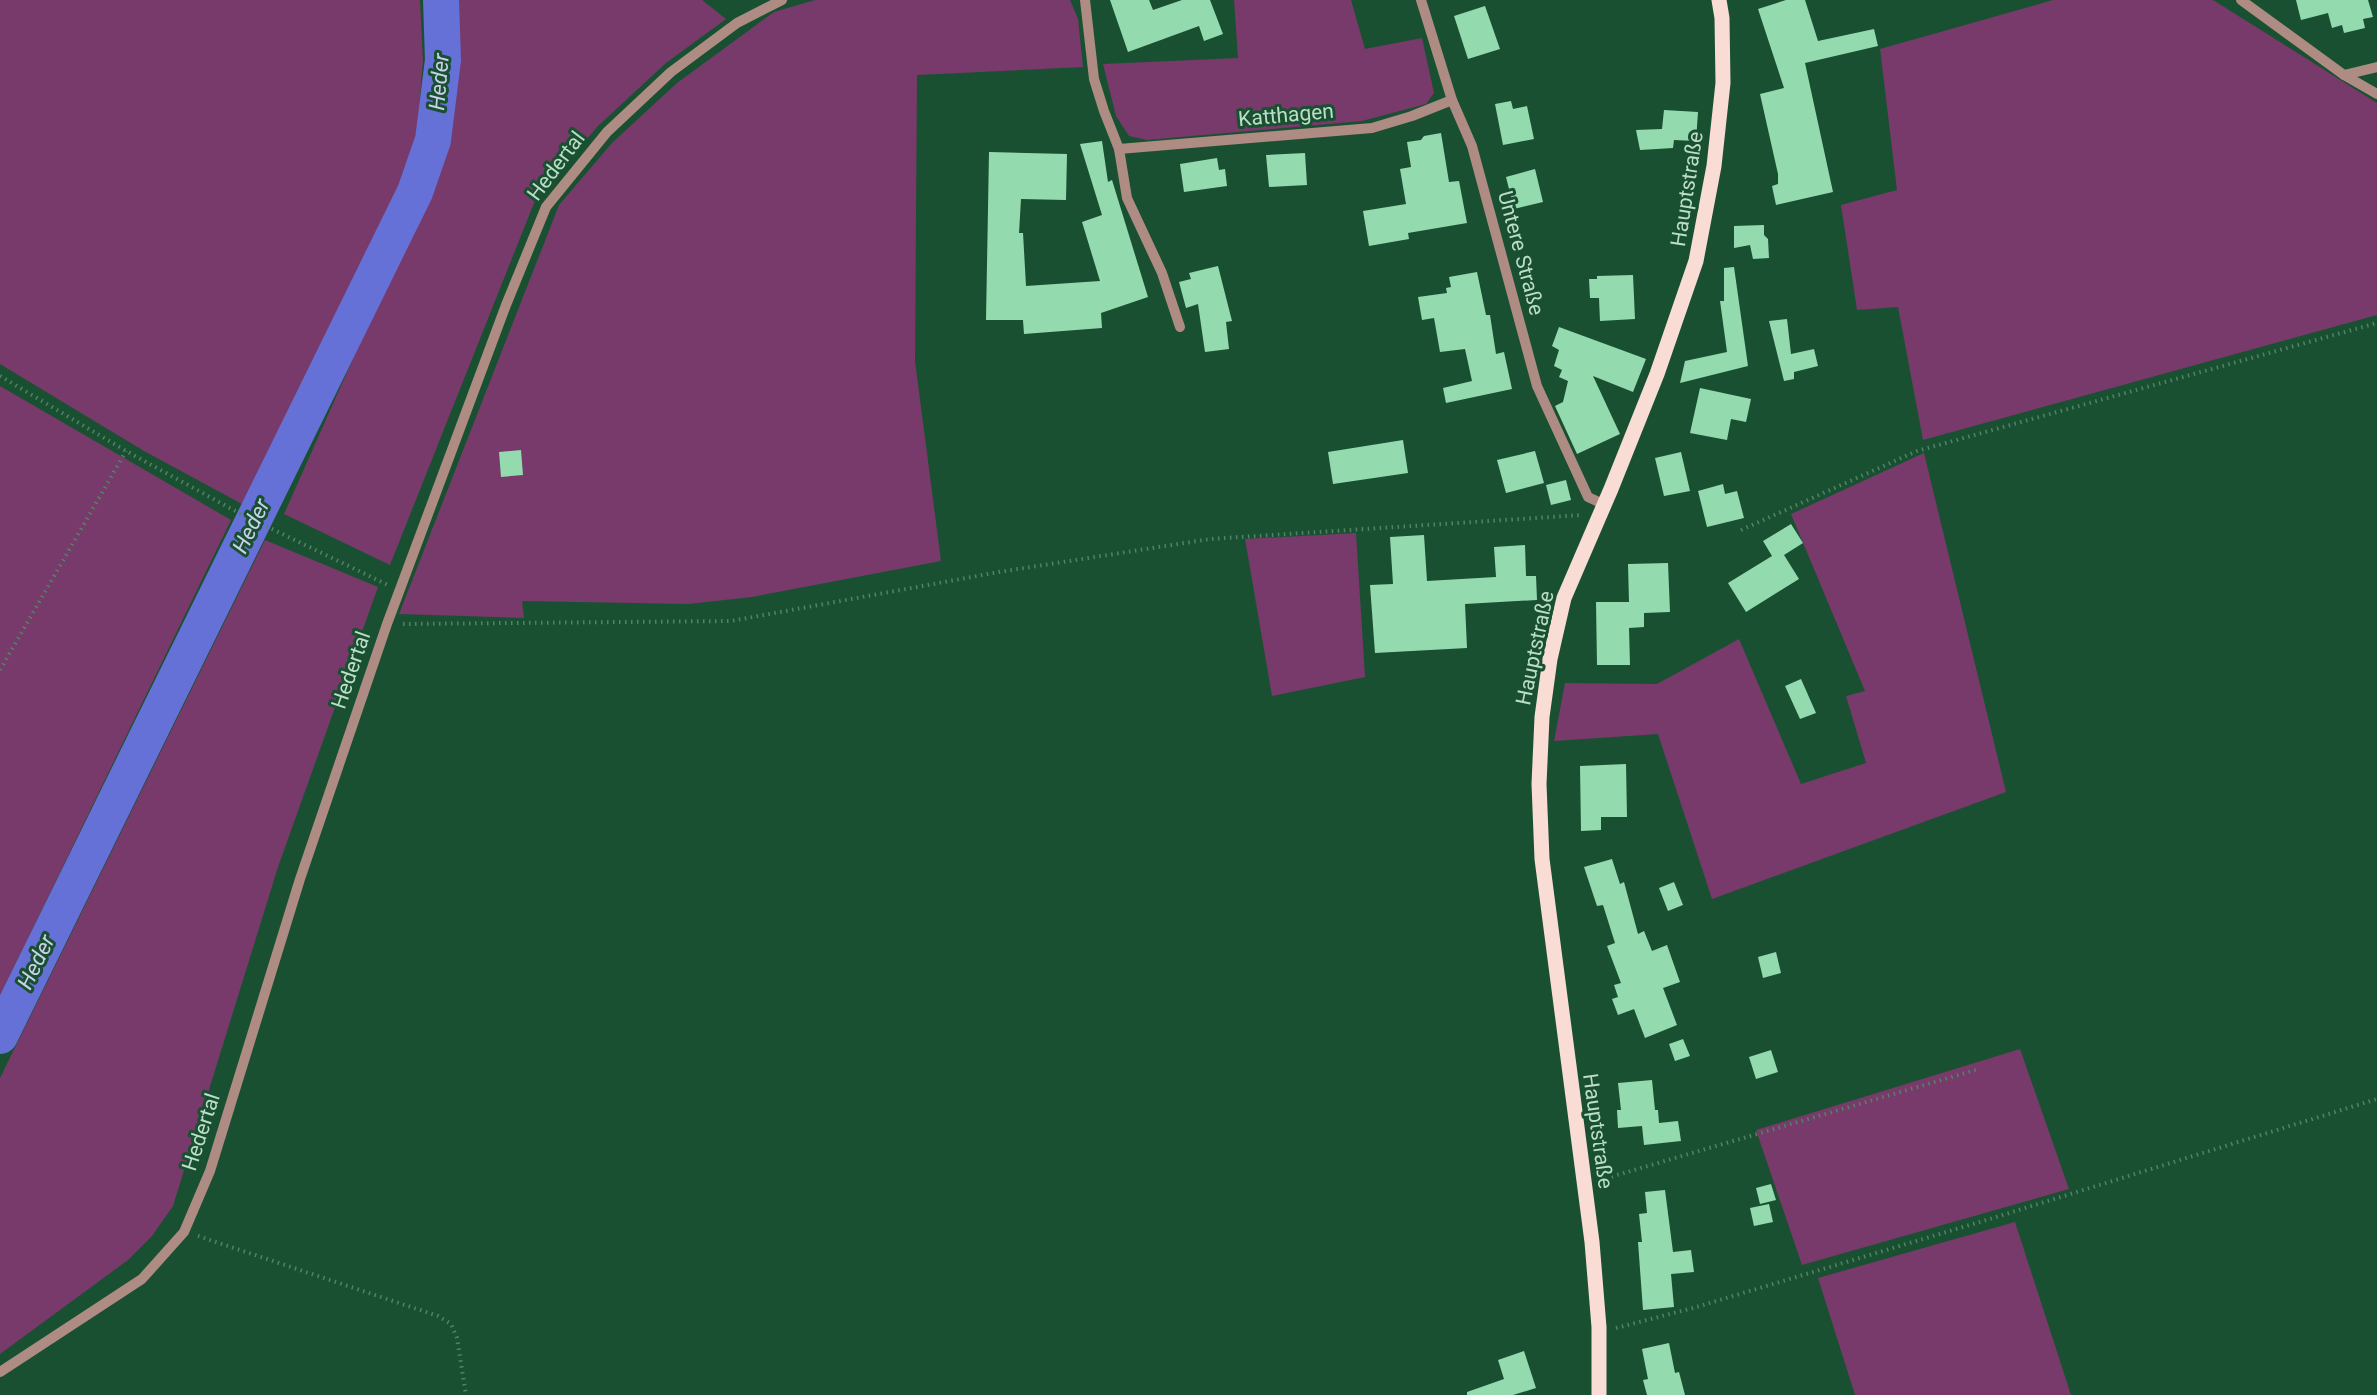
<svg xmlns="http://www.w3.org/2000/svg" width="2377" height="1395" viewBox="0 0 2377 1395" font-family="Roboto,sans-serif">
  <rect width="100%" height="100%" fill="#1a5032"/>
  <g fill="#773a6a">
    <polygon points="0,0 420,0 423,61 417,131 398,191 242,504 144,451 0,364"/>
    <polygon points="452,0 702,0 726,19 666,63 598,126 536,198 390,565 284,514 424,199 443,144 454,59"/>
    <polygon points="815,0 1070,0 1078,19 1083,67 917,75 915,361 941,561 752,597 688,604 522,601 524,618 399,614 559,205 612,143 677,83 774,12"/>
    <polygon points="1234,0 1351,0 1365,49 1422,38 1434,93 1426,104 1362,121 1147,140 1129,136 1116,116 1103,64 1238,58"/>
    <polygon points="2053,0 2213,0 2377,103 2377,315 1923,440 1898,307 1857,310 1841,205 1897,190 1880,49"/>
    <polygon points="0,386 231,520 0,996"/>
    <polygon points="1924,453 2006,792 1712,899 1658,734 1554,741 1565,683 1657,684 1739,639 1801,784 1866,763 1846,696 1865,691 1791,514"/>
    <polygon points="1356,533 1365,677 1272,696 1245,539"/>
    <polygon points="265,540 378,587 278,867 173,1206 152,1236 128,1260 0,1354 0,1078"/>
    <polygon points="2020,1049 2069,1189 1802,1265 1756,1130"/>
    <polygon points="2015,1222 2071,1395 1855,1395 1818,1278"/>
  </g>
  <g fill="none" stroke-linecap="round" stroke-linejoin="round">
    <polyline stroke="#6571d6" stroke-width="36" points="0,1036 415,192 433,140 443,60 441,0"/>
  </g>
  <g fill="#93dbae">
    <polygon points="1110,0 1149,0 1153,10 1182,0 1210,0 1223,34 1204,41 1199,26 1128,52"/>
    <polygon points="1786,0 1805,0 1818,41 1874,29 1878,46 1805,63 1833,192 1776,205 1772,186 1778,184 1778,174 1760,94 1784,88 1758,9"/>
    <polygon points="2296,0 2368,0 2373,17 2363,19 2365,28 2344,33 2342,25 2332,28 2328,13 2301,20"/>
    <polygon points="1485,6 1500,49 1468,59 1454,16"/>
    <polygon points="1511,101 1513,109 1527,106 1534,139 1503,145 1495,104"/>
    <polygon points="1664,110 1698,112 1696,141 1674,140 1673,148 1640,150 1636,130 1662,129"/>
    <polygon points="1441,133 1449,182 1459,181 1467,223 1408,233 1409,239 1369,246 1363,211 1406,204 1400,169 1411,167 1407,142 1421,140 1424,136"/>
    <polygon points="1102,141 1108,182 1112,180 1148,297 1101,313 1102,328 1024,334 1023,320 986,320 989,152 1067,154 1066,200 1021,199 1019,233 1023,233 1026,286 1100,281 1082,222 1102,215 1080,144"/>
    <polygon points="1305,153 1307,185 1269,187 1266,155"/>
    <polygon points="1217,158 1219,170 1225,169 1227,186 1184,192 1180,164"/>
    <polygon points="1535,169 1543,202 1514,209 1506,177"/>
    <polygon points="1764,225 1764,235 1768,239 1769,258 1753,259 1750,245 1734,248 1734,226"/>
    <polygon points="1218,266 1232,321 1226,322 1229,349 1205,352 1198,304 1186,308 1179,282 1191,279 1189,273"/>
    <polygon points="1734,267 1748,366 1680,383 1685,361 1727,352 1720,301 1724,301 1724,268"/>
    <polygon points="1477,272 1486,315 1490,315 1496,354 1504,352 1512,389 1446,403 1443,388 1472,381 1465,349 1440,352 1434,318 1422,320 1418,297 1447,293 1446,288 1451,287 1449,277"/>
    <polygon points="1633,275 1635,319 1600,321 1599,298 1590,298 1589,279 1597,279 1597,276"/>
    <polygon points="1787,319 1791,354 1814,349 1818,366 1794,372 1794,379 1784,381 1769,321"/>
    <polygon points="1559,327 1646,359 1633,392 1593,376 1620,434 1577,454 1555,406 1563,402 1568,381 1559,377 1562,370 1554,366 1559,350 1552,346"/>
    <polygon points="1700,388 1751,399 1746,422 1731,419 1727,440 1690,433"/>
    <polygon points="1403,440 1408,473 1333,484 1328,452"/>
    <polygon points="521,450 523,475 501,477 499,452"/>
    <polygon points="1535,451 1544,483 1506,493 1497,460"/>
    <polygon points="1681,452 1690,491 1664,496 1655,458"/>
    <polygon points="1566,480 1571,500 1551,505 1546,485"/>
    <polygon points="1723,484 1725,494 1737,491 1744,518 1707,527 1698,491"/>
    <polygon points="1791,524 1803,543 1784,555 1799,579 1746,612 1728,583 1772,556 1763,541"/>
    <polygon points="1424,535 1427,581 1496,577 1494,547 1525,545 1526,576 1536,576 1537,600 1465,604 1467,648 1375,653 1370,585 1393,584 1390,537"/>
    <polygon points="1668,563 1670,612 1644,613 1644,627 1629,628 1630,665 1597,665 1596,602 1629,602 1628,564"/>
    <polygon points="1801,679 1816,713 1800,719 1785,686"/>
    <polygon points="1626,764 1627,817 1601,817 1601,830 1581,831 1580,766"/>
    <polygon points="1612,859 1620,884 1624,882 1638,934 1644,931 1652,951 1667,945 1680,982 1663,988 1677,1025 1645,1038 1634,1009 1618,1015 1612,999 1618,997 1614,985 1621,983 1607,946 1615,943 1603,905 1597,906 1584,867"/>
    <polygon points="1674,882 1683,905 1668,911 1659,888"/>
    <polygon points="1776,952 1781,973 1763,978 1758,957"/>
    <polygon points="1683,1039 1690,1056 1675,1061 1669,1044"/>
    <polygon points="1771,1050 1778,1072 1756,1079 1749,1057"/>
    <polygon points="1652,1080 1655,1110 1658,1110 1659,1123 1678,1121 1681,1141 1644,1145 1642,1126 1618,1128 1617,1110 1621,1110 1618,1083"/>
    <polygon points="1771,1184 1776,1200 1760,1204 1756,1188"/>
    <polygon points="1665,1190 1673,1252 1691,1250 1694,1272 1671,1274 1674,1307 1643,1310 1638,1242 1642,1242 1639,1214 1647,1213 1645,1192"/>
    <polygon points="1769,1204 1773,1222 1754,1226 1750,1208"/>
    <polygon points="1669,1343 1675,1373 1679,1372 1685,1395 1647,1395 1643,1380 1648,1379 1642,1349"/>
    <polygon points="1524,1351 1536,1388 1513,1395 1467,1395 1467,1392 1504,1379 1498,1360"/>
  </g>
  <g fill="none" stroke-linecap="round" stroke-linejoin="round">
    <g stroke="#538367" stroke-width="4" stroke-dasharray="1.5 4.5" stroke-linecap="butt">
      <polyline points="0,376 126,451 239,513 388,585"/>
      <polyline points="1741,530 1917,451 2377,323"/>
      <polyline points="403,624 731,621 999,572 1210,539 1582,515"/>
      <polyline points="0,670 126,451"/>
      <polyline points="1600,1180 1979,1069"/>
      <polyline points="198,1236 438,1316 451,1324 457,1338 466,1395"/>
      <polyline points="1616,1328 1693,1308 1993,1218 2377,1099"/>
    </g>
    <g stroke="#ae8c83" stroke-width="10">
      <polyline points="1085,0 1094,79 1104,111 1119,149 1372,128 1412,116 1452,100"/>
      <polyline points="1421,0 1452,100 1472,146 1537,386 1588,497 1603,504"/>
      <polyline points="2241,0 2344,75 2377,94"/>
      <polyline points="2344,75 2377,67"/>
      <polyline points="1119,149 1127,198 1162,273 1180,327"/>
      <polyline points="0,1372 142,1279 184,1232 210,1171 300,879 387,624 506,305 546,207 607,132 671,72 737,23 782,0"/>
    </g>
    <polyline stroke="#f9ddd5" stroke-width="15" points="1599,1395 1599,1327 1592,1242 1542,859 1539,784 1542,717 1550,659 1564,598 1611,489 1657,374 1696,261 1714,166 1723,83 1722,18 1719,0"/>
  </g>
  <g text-anchor="middle" dominant-baseline="central" stroke-width="6" stroke-linejoin="round" paint-order="stroke">
    <g font-size="21" fill="#bbdec6" stroke="#1a5032">
      <text transform="translate(1286 115) rotate(-5)">Katthagen</text>
      <text transform="translate(556 166) rotate(-53)">Hedertal</text>
      <text transform="translate(1687 189) rotate(-81)">Hauptstraße</text>
      <text transform="translate(1521 253) rotate(75)">Untere Straße</text>
      <text transform="translate(1535 648) rotate(-78)">Hauptstraße</text>
      <text transform="translate(351 670) rotate(-71)">Hedertal</text>
      <text transform="translate(1598 1131) rotate(82)">Hauptstraße</text>
      <text transform="translate(201 1132) rotate(-72)">Hedertal</text>
    </g>
    <g font-size="22" font-style="italic" fill="#cad0ea" stroke="#1a5032">
      <text transform="translate(439 82) rotate(-85)">Heder</text>
      <text transform="translate(251 526) rotate(-64)">Heder</text>
      <text transform="translate(36 962) rotate(-64)">Heder</text>
    </g>
  </g>
</svg>
